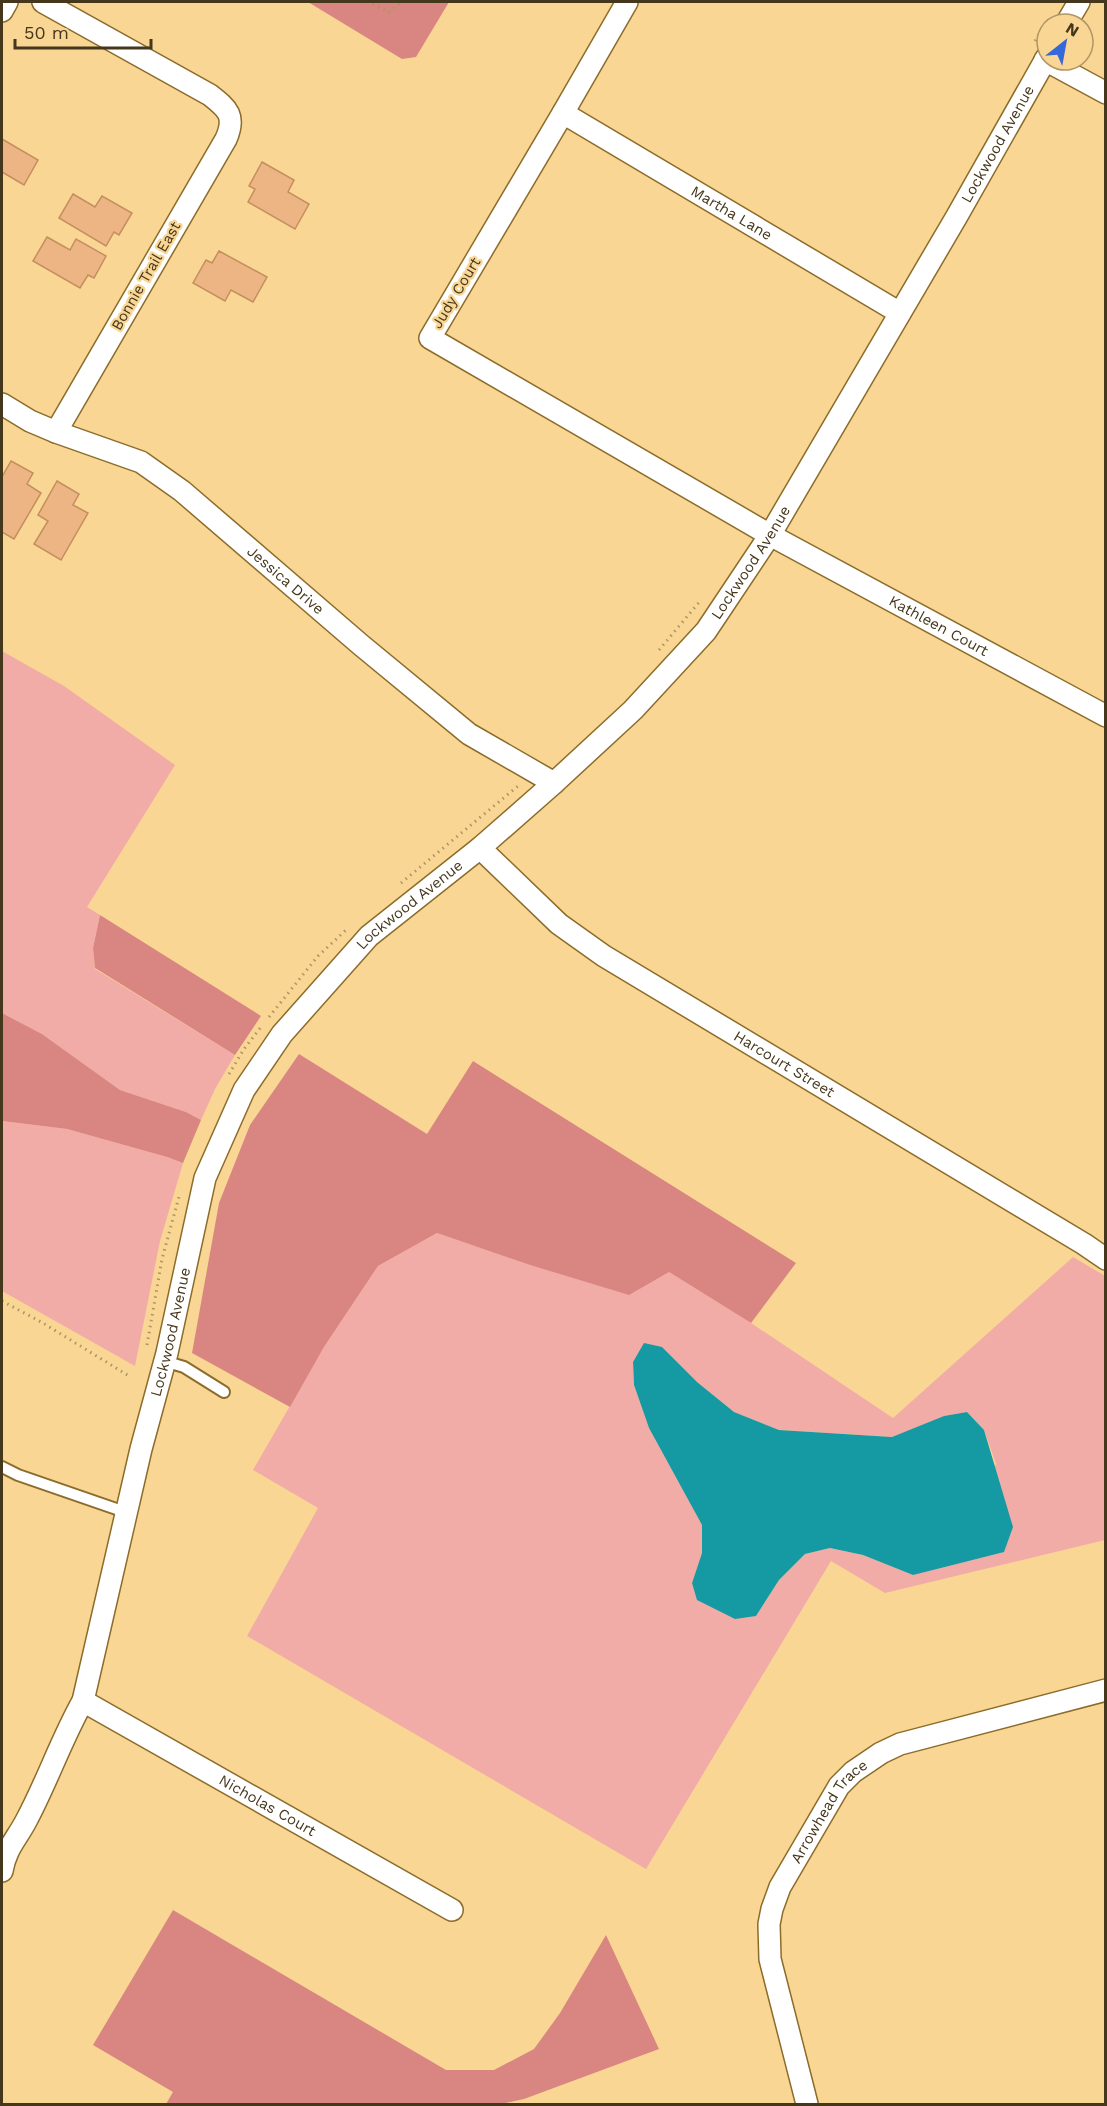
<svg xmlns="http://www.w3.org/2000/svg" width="1107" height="2106" viewBox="0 0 1107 2106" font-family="'Work Sans',sans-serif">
  <rect width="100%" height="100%" fill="#f9d694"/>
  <g fill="#f2aca8" fill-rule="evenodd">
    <polygon points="2,651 64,686 175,765 87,907 100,915 93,948 95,969 235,1055 215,1089 201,1120 186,1112 120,1090 42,1034 2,1013"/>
    <polygon points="2,1121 67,1129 167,1157 183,1163 160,1241 135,1366 2,1291"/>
    <path d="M437 1233 527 1264 669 1272 751 1323 893 1418 1073 1257 1105 1276V1540L885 1593 831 1561 646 1869 247 1636 318 1508 253 1470 324 1347 378 1266ZM633 1362 697 1382 734 1412 779 1430 893 1437 944 1416 967 1412 984 1430 996 1464 913 1575 863 1555 830 1548 805 1554 779 1580 756 1616 692 1583 702 1553V1525L649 1428 634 1385Z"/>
  </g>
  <g fill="#d98682">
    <polygon points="308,2 449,2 416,57 402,59"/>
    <polygon points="100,915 261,1016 235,1055 95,968 93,948"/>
    <polygon points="2,1013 42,1034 120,1090 186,1112 201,1120 183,1163 167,1157 67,1129 2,1121"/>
    <polygon points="299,1054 427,1134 473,1061 796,1263 751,1323 669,1272 629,1295 527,1264 437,1233 378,1266 324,1347 290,1407 192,1353 219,1203 250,1125"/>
    <polygon points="173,1910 446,2070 494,2070 534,2049 560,2013 606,1935 659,2049 524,2099 501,2104 166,2104 173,2092 93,2045"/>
  </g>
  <polygon fill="#1599a3" points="644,1343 662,1347 697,1382 734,1412 779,1430 892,1437 944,1416 967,1412 984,1430 1013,1527 1004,1552 913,1575 863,1555 830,1548 805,1554 779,1580 756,1616 735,1619 697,1600 692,1583 702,1553 702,1525 649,1428 634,1385 633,1362"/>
  <g fill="#edb584" stroke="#c48f5e" stroke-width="1.5">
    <polygon points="2,139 38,160 24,185 2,172"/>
    <polygon points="262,162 294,180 288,192 309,204 295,229 248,202 255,189 249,186"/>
    <polygon points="73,194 95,207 102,196 132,213 119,235 114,232 106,246 59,218"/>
    <polygon points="47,237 70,250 76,239 106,256 94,278 88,275 80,288 33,261"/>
    <polygon points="219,251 267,277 253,302 231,290 225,301 193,283 206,260 212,263"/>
    <polygon points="11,461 33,473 27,484 41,493 14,539 2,532 2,477"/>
    <polygon points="57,481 79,494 73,505 88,513 61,560 34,544 48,521 38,515"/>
  </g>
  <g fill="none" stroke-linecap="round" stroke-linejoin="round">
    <g stroke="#8c6c2b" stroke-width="14">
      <g id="lane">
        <polyline points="164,1361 184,1367 224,1392"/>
        <polyline points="2,1467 18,1475 128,1513"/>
      </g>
    </g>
    <g stroke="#8c6c2b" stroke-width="24">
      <g id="street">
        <path d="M43 2 210 95C228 109 236 116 226 139L56 432"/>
        <path id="s1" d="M627 2 563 113 430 338 770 535 1106 716"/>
        <polyline points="2,11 7,2"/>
        <polyline points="1066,24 1079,2"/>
        <polyline points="1045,60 1106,93"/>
        <path id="s2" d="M563 113 900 313"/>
        <path id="s3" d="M2 404 30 421 56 432 141 462 182 491 361 645 469 734 554 783"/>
        <path id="s4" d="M480 848 559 924 604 956 1084 1244 1106 1259"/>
        <path id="s5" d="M83 1701 452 1910"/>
        <path id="s6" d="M2 1871C6 1848 16 1840 26 1821 47 1782 61 1740 83 1701L141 1449 167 1353 205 1178 244 1090 282 1034 369 936 480 848 554 783 633 710 706 631 770 535 957 216 1047 57"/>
        <path id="s7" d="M807 2104 770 1959 769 1924 772 1909 780 1887 839 1786 853 1772 881 1753 900 1744 1106 1690"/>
      </g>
    </g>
    <g stroke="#af9563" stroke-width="3" stroke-dasharray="1.5 4.5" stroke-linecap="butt">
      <polyline points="367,2 389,12 402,2"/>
      <polyline points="1035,41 1047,21"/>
      <polyline points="659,650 701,600"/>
      <polyline points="401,883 518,786"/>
      <polyline points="269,1017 318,956 346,930"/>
      <polyline points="229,1074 244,1049 261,1027"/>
      <polyline points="2,1301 43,1323 129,1376"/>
      <polyline points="147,1345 162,1259 180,1193"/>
    </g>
    <use href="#lane" stroke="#fff" stroke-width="10"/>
    <use href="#street" stroke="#fff" stroke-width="21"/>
  </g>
  <g text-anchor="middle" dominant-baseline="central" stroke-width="4.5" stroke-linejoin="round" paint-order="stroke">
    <g font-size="15" fill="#45371c" stroke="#f9d694">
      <text stroke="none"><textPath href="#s6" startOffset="2044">Lockwood Avenue</textPath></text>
      <text stroke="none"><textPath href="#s2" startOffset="196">Martha Lane</textPath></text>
      <text transform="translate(146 276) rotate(-60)">Bonnie Trail East</text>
      <text transform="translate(456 293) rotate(-59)">Judy Court</text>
      <text stroke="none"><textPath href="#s6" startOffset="1558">Lockwood Avenue</textPath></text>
      <text stroke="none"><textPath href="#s3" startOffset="338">Jessica Drive</textPath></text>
      <text stroke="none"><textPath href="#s1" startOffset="974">Kathleen Court</textPath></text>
      <text stroke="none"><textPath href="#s6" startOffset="1072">Lockwood Avenue</textPath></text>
      <text stroke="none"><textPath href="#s4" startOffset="375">Harcourt Street</textPath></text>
      <text stroke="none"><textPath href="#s6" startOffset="568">Lockwood Avenue</textPath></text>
      <text stroke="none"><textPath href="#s5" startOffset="212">Nicholas Court</textPath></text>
      <text stroke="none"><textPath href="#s7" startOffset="314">Arrowhead Trace</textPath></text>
    </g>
  </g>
  <rect width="1107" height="2106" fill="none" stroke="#45371c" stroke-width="6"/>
  <g transform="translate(1065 42) rotate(31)"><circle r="28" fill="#f9d694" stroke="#b19664" stroke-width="1.5"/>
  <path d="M0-4.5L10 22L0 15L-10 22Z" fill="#3568d8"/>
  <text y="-9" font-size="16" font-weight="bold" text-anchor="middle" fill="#45371c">N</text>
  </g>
  <path d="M15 39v9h136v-9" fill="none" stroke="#45371c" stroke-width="3"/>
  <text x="24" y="39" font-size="18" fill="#45371c" stroke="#f9d694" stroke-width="4.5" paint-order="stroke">50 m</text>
</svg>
